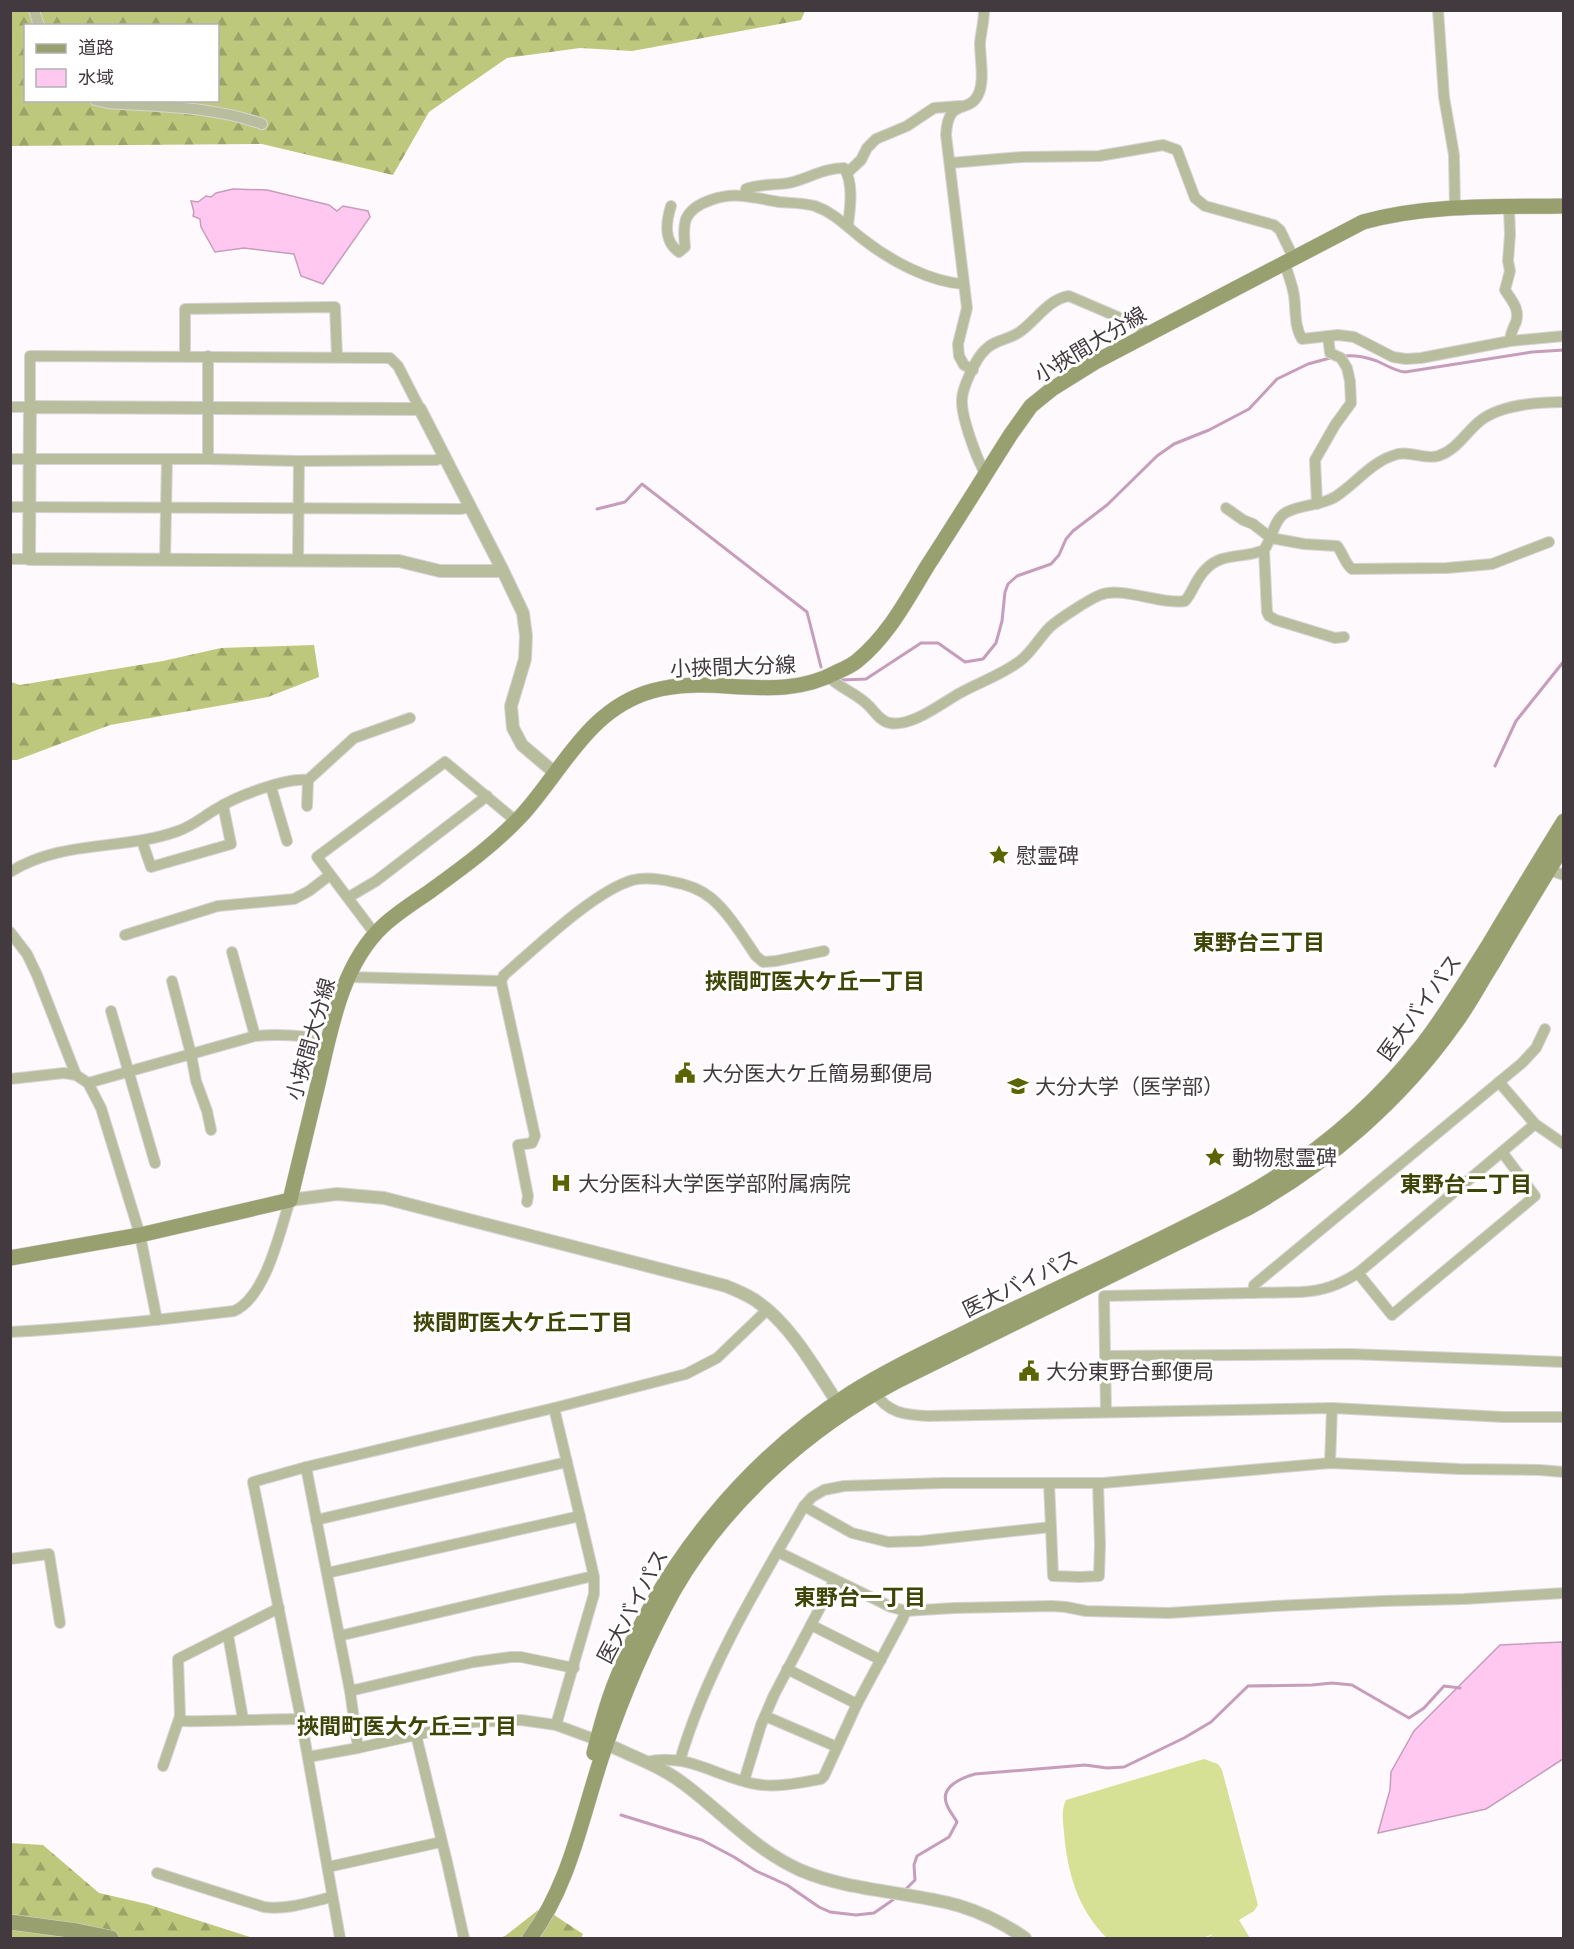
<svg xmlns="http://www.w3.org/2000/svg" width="1574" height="1949" viewBox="0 0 1574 1949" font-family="Ubuntu,'Noto Sans JP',sans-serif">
  <defs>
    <pattern id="forest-firs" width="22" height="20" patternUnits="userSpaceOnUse" patternTransform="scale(1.5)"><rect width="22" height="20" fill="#bdc87c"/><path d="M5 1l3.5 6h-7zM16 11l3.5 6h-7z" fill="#9ba367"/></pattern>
  </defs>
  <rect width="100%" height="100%" fill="#fdf9fc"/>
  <g fill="url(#forest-firs)" fill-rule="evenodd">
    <path d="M10 11H805L801 20 632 51 580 48 507 58 429 112 393 175 262 144 11 146ZM26 26H218V100H26Z"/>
    <polygon points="314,645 319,677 268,697 110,725 17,760 11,760 11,682 20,685 163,661 221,648"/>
    <polygon points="10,1843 43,1845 99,1893 147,1904 253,1938 11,1938"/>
    <polygon points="542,1907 583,1934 581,1938 499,1938 505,1936"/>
  </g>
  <path fill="#d6e196" d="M1204 1759 1218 1764 1222 1770 1258 1905 1254 1911 1239 1920 1250 1938H1206L1214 1934 1202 1938H1107C1078 1910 1067 1872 1064 1832 1063 1821 1061 1810 1066 1800Z"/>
  <g fill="#ffc8f0" stroke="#c69dbb" stroke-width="1.5">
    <polygon points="233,189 267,190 329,205 337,211 343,206 368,211 370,217 323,284 301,276 294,254 244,248 215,252 201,227 200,219 193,216 194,212 191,201 198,202 206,196 211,197 216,193"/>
    <polygon points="1562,1642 1563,1759 1486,1809 1378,1833 1390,1790 1391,1772 1414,1731 1500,1645"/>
  </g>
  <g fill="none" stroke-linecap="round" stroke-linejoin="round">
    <g stroke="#c69dbb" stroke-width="3">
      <path d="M1343 356C1354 355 1366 357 1377 361 1386 365 1395 371 1405 372L1532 352 1564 350"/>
      <polyline points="597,509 625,502 642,484 807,612 821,667"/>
      <polyline points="841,680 866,679 921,643 938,643 965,662 983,659 996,643 1002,621 1005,592 1008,584 1017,576 1051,564 1059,555 1066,539 1073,531 1107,505 1157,456 1174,444 1209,430 1249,409 1277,379 1308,364 1330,358"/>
      <polyline points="1495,766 1516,721 1564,661"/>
      <polyline points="621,1815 702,1840 734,1857 756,1871 787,1885 819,1907 830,1912 856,1915 874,1913 897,1897"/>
      <path d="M904 1891 915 1880 914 1865 917 1856 949 1837 957 1822C954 1816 949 1811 947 1805 939 1787 961 1778 975 1774L1085 1765 1107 1768 1124 1767 1184 1738 1211 1722 1248 1686 1312 1685 1332 1683 1352 1685 1409 1718 1424 1708 1444 1686 1460 1688"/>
    </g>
    <g stroke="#d8d3d6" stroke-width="12">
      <g id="minor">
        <polyline points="34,10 39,26"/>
        <polyline points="1438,10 1444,97 1454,155 1455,208"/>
        <path d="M95 100 108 103C159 107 213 106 262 124"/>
        <polyline points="950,163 1022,157 1099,156 1163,145 1177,150 1195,198 1205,206 1274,225 1280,230 1293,257"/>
        <polyline points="847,173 861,160 867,148 876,139 907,126 934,108 960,106"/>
        <path d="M745 196 746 189C761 183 778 186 793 182 811 177 825 168 844 168 854 183 850 209 848 225"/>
        <path d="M671 206C666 222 663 241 679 252L685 247C684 238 683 228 686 219 694 201 725 194 743 196 755 197 767 200 779 202 791 203 804 203 815 206 835 213 848 228 864 240 891 261 930 282 964 284"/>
        <path d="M1509 207 1510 235 1508 261 1510 271 1505 290C1512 301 1520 309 1516 322 1513 329 1510 334 1510 341"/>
        <path d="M1284 262C1288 273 1292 284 1294 295 1296 309 1294 326 1302 339L1338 335 1354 337 1393 357 1406 359 1421 358 1510 341 1564 336"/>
        <polyline points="185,356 185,309 335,307 337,356"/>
        <polyline points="208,356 208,459"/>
        <path d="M973 370 964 365 959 356 958 344 967 308 946 135C948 96 968 115 978 95 985 81 980 59 980 43 981 32 984 22 984 10"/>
        <polyline points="10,407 30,407 30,356 390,358 398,366 420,409"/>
        <polyline points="10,459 208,459 299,461 436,460 445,457"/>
        <path d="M986 474C977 461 961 416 962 400 962 388 976 358 985 350 995 339 1010 340 1021 331 1037 319 1049 299 1069 296L1132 323 1148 333"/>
        <polyline points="1317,504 1315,460 1335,425 1351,403 1350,381 1347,368 1341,358 1330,353 1328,336"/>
        <polyline points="10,507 461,509 470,507"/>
        <path d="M1226 508 1243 520 1253 524 1271 538 1304 544 1337 546C1343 553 1345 564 1352 569L1447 568 1492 564 1549 542"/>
        <polyline points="1264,550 1267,612 1269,616 1276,620 1335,638 1344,637"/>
        <polyline points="10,559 29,559"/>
        <polyline points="165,560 167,459"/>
        <polyline points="298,561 299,461"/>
        <path d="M829 677C841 689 858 694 869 706 875 712 881 722 890 723 912 727 942 703 960 693 980 682 1001 675 1020 661 1032 652 1039 638 1050 627 1059 619 1088 600 1100 595 1122 586 1161 605 1185 601 1193 592 1196 578 1206 569 1222 552 1244 559 1264 550 1272 539 1274 518 1287 512 1302 504 1320 506 1335 497 1357 483 1371 461 1398 454 1412 451 1424 460 1438 456 1457 450 1466 432 1480 421 1499 405 1539 402 1564 402"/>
        <polyline points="271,787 287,841"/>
        <polyline points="307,806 308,780"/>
        <polyline points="142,841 151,867 231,844 223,805"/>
        <polyline points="1552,871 1564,875"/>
        <path d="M10 872C63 839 123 851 178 831 193 826 205 815 218 808 237 796 287 777 308 780L354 738 410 718"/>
        <polyline points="349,897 376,881 487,796"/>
        <polyline points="10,932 27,954 37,975 76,1075"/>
        <polyline points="375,934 317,857 445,762 516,821"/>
        <polyline points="125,935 218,906 294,899 309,891 330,875"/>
        <polyline points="232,952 255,1036"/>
        <polyline points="349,977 501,981"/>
        <polyline points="172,981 191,1054 196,1081 207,1111 211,1130"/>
        <polyline points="111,1011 155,1163"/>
        <polyline points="10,1079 64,1073 76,1075 88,1083 101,1108 140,1235 157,1320"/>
        <polyline points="1499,1082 1535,1124 1564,1144"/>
        <path d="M88 1083 255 1036C280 1034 304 1035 329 1041"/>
        <path d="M527 1202 528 1196 518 1145 532 1143 535 1136 501 981 504 975C536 948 594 891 633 880 646 877 660 879 673 882 686 884 701 890 711 898 729 913 743 937 756 956L763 962 776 961 824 951"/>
        <polyline points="1358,1273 1392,1315 1535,1196 1502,1152"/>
        <polyline points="1253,1293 1254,1285 1522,1063 1536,1048 1545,1029"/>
        <path d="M10 1332C85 1328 160 1320 234 1311 266 1297 280 1231 290 1200"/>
        <polyline points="1106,1356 1349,1354 1564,1362"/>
        <path d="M875 1393C888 1413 905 1415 928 1416L1332 1408 1503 1417H1564"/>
        <polyline points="554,1408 590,1559 594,1577 594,1594 556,1725"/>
        <path d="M1106 1411 1104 1296 1301 1292C1323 1291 1339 1285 1358 1273L1535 1124"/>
        <polyline points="1330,1463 1332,1408"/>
        <polyline points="306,1467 350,1691 358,1748"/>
        <polyline points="804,1506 852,1533 888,1542 921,1541 1051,1527 1049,1483"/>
        <polyline points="316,1520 567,1462"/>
        <polyline points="1051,1527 1053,1576 1080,1577 1099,1576 1100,1545 1098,1483"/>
        <polyline points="778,1552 891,1607 906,1611 954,1608 1052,1606 1066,1607 1086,1611 1169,1613 1275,1606 1383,1601 1464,1599 1564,1593"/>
        <polyline points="10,1559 49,1554 60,1623"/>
        <polyline points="327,1573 580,1516"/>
        <polyline points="811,1625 881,1660"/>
        <polyline points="228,1635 243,1719"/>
        <polyline points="339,1636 593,1576"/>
        <polyline points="787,1669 857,1704"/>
        <polyline points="350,1691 474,1662 511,1657 521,1657 574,1668"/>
        <polyline points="765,1716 837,1747"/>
        <path d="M179 1721C220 1722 261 1719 301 1719"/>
        <polyline points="416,1735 447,1862 464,1938"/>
        <polyline points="308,1757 358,1748 474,1722 521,1720 556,1725 597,1740"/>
        <path d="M680 1760C707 1669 757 1587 804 1506L812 1497 824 1490 844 1486 942 1483H1103L1330 1463 1459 1469 1540 1470 1564 1472"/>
        <path d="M646 1762C688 1752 716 1777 755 1784 777 1788 799 1783 821 1779L824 1776 857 1704 902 1620 906 1611"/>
        <polyline points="163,1766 180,1716 178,1659 279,1608"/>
        <polyline points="744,1781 761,1725 774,1695 834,1581"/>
        <polyline points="328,1867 441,1842"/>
        <path d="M157 1873 264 1907C287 1910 310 1902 332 1897"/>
        <polyline points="340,1938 301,1719 253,1482 306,1467 554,1408 686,1374 717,1358 767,1310"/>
      </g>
    </g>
    <g stroke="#d8d3d6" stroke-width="14">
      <g id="tertiary">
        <polyline points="503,571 440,571 399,561 29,559 30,407 420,409 503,571 523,613 526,636 525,659 511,706 513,728 522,745 555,773"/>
        <path d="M290 1200 337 1194 384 1198 726 1286C737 1291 749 1295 759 1303 793 1327 818 1374 841 1408"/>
        <path d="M599 1740C627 1755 658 1764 684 1784 723 1813 755 1850 800 1870 851 1892 908 1891 960 1906 983 1913 1006 1925 1025 1938"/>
      </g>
    </g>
    <g stroke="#d8d3d6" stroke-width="16">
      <g id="secondary">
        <path d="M10 1258 140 1235 290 1200C299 1162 308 1125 317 1088 330 1034 340 966 383 926 397 913 413 903 429 892 462 868 494 845 522 815 563 770 588 709 652 691 714 673 776 705 837 672 844 669 851 666 857 661 889 635 907 599 928 565 956 522 983 478 1011 434L1031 406 1052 389 1097 361 1363 222C1429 204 1496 207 1564 206"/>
        <path d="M594 1753C600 1729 606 1706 615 1683 660 1566 745 1461 851 1393 894 1366 941 1345 987 1322 1071 1282 1157 1243 1239 1199 1310 1160 1373 1108 1423 1044 1447 1013 1467 979 1488 946 1513 904 1538 863 1564 821"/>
        <polyline points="10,1922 77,1931 111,1938"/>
        <path d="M530 1938C570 1885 582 1815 603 1753 622 1697 645 1642 674 1590 725 1502 808 1428 897 1381L1248 1208C1328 1163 1401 1100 1454 1025 1469 1005 1480 983 1493 963 1516 923 1540 884 1564 845"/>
      </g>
    </g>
    <use href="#minor" stroke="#b8be9d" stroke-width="10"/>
    <use href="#tertiary" stroke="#b8be9d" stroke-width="12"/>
    <use href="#secondary" stroke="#98a06f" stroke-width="15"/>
  </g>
  <defs>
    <g id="sight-bare" transform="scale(1.62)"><path d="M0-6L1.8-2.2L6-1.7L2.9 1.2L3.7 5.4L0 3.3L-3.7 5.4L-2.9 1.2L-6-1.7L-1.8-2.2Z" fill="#5b6402" stroke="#fff" stroke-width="2.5" paint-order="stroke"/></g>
    <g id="civic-bare" transform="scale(1.62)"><path d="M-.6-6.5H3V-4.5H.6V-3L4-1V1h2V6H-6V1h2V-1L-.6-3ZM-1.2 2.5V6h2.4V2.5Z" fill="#5b6402" stroke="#fff" stroke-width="2.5" paint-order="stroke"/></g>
    <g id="university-bare" transform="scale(1.62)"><path d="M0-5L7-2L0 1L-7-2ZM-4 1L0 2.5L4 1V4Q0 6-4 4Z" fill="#5b6402" stroke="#fff" stroke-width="2.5" paint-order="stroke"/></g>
    <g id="hospital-bare" transform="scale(1.62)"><path d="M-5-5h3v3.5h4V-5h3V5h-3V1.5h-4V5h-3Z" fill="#5b6402" stroke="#fff" stroke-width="2.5" paint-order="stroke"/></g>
  </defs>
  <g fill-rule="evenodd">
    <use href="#sight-bare" x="999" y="855"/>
    <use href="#civic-bare" x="685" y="1073"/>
    <use href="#university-bare" x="1018" y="1086"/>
    <use href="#sight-bare" x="1215" y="1157"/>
    <use href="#hospital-bare" x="561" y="1183"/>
    <use href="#civic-bare" x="1029" y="1371"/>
  </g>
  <g text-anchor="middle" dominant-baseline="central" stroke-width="6" stroke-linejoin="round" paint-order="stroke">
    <g font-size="21" fill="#423a3f" stroke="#fff">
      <text transform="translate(1090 344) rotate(-31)">小挾間大分線</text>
      <text transform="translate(733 666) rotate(-2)">小挾間大分線</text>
      <text transform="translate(1419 1007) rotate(-54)">医大バイパス</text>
      <text transform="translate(310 1039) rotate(-74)">小挾間大分線</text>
      <text transform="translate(1020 1283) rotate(-26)">医大バイパス</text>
      <text transform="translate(632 1606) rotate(-62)">医大バイパス</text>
    </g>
    <g font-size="21" fill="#423a3f" stroke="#fff" text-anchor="start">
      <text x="1016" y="855">慰霊碑</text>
      <text x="702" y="1073">大分医大ケ丘簡易郵便局</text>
      <text x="1035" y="1086">大分大学（医学部）</text>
      <text x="1232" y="1157">動物慰霊碑</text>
      <text x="578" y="1183">大分医科大学医学部附属病院</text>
      <text x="1046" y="1371">大分東野台郵便局</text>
    </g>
    <g font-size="22" font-weight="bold" fill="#3f4507" stroke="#fff">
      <text x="1259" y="941">東野台三丁目</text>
      <text x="815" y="980">挾間町医大ケ丘一丁目</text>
      <text x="1466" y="1183">東野台二丁目</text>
      <text x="523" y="1321">挾間町医大ケ丘二丁目</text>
      <text x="860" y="1596">東野台一丁目</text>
      <text x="407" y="1725">挾間町医大ケ丘三丁目</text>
    </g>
  </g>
  <rect width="1574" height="1949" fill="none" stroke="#423a3f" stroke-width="24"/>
  <rect x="24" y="24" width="195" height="78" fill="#ffffff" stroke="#b3b0b2" stroke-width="1.5"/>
  <rect x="36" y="44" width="30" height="9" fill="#98a06f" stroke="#b3b0b2" stroke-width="1.5"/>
  <text x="78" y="54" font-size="18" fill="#423a3f">道路</text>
  <rect x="36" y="69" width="30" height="18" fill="#ffc8f0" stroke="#b3b0b2" stroke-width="1.5"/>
  <text x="78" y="84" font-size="18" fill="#423a3f">水域</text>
</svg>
